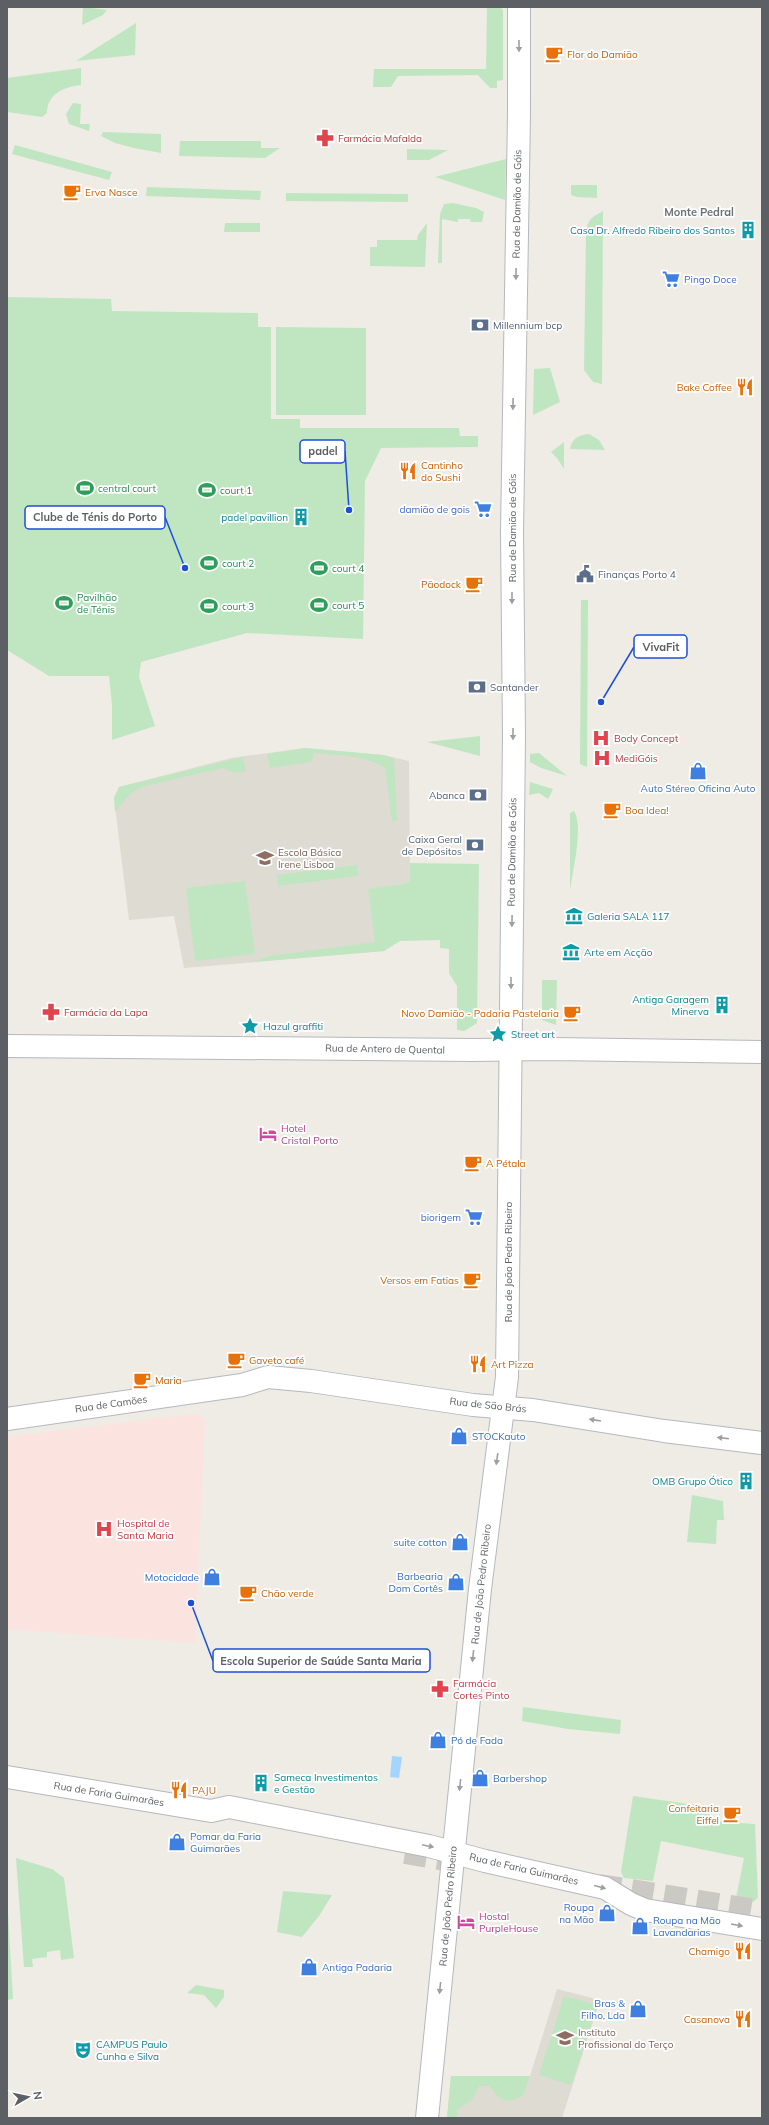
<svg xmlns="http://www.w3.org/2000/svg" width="769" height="2125" viewBox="0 0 769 2125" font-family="Mulish,sans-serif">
  <rect width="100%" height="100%" fill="#eeece4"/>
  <g fill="#dedbd2">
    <polygon points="305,748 383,755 409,761 410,881 398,885 384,951 184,968 174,916 129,920 114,798 119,787 231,758"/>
    <polygon points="557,1989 600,2000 562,2118 447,2118 451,2076 530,2076"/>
  </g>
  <polygon fill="#fbe3e0" points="194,1414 205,1420 195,1643 7,1629 7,1437"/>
  <g fill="#c0e6c1">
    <polygon points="83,7 107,10 103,15 82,25"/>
    <polygon points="487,7 500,7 503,10 503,80 497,81 497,88 490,88 478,75 398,76 391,87 373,87 374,69 486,69"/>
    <polygon points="136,23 135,55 76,61"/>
    <path d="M81 68V85C64 87 47 94 47 113L42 117 7 112V78Z"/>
    <polygon points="73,103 81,104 80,124 90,124 89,131 69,124 66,114"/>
    <polygon points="103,132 161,134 161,153 134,148 115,143 101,136"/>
    <polygon points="180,141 261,141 261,148 280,148 265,158 179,156"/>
    <polygon points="15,145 112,172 109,180 12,154"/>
    <polygon points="407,149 448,150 429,160 407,160"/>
    <polygon points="506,159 505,200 435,177"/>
    <polygon points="571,185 597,185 597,198 577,197 571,195"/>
    <polygon points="147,187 261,191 260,200 146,196"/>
    <polygon points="286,193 408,194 408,202 286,201"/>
    <polygon points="453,203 476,208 484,212 482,222 471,222 470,219 458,219 458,222 442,219 442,263 438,263 440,214 444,204"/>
    <path d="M603 211 602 384 593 382 584 370 586 232C587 220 592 217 603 211Z"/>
    <polygon points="225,223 260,223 260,232 224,232"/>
    <polygon points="427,223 425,267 370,266 370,247 377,247 377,240 417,240 418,235"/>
    <polygon points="7,297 111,299 112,311 258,313 258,327 271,327 271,419 300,419 300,428 459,428 460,436 478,436 478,447 381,448 365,481 363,639 247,633 141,662 139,677 155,726 112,740 112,705 109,676 49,676 7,650"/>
    <polygon points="276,327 366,328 366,415 276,415"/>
    <polygon points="550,368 560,402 533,415 534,369"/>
    <path d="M589 434 599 440 605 450 570 449C572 438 579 435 589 434Z"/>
    <polygon points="564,442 564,469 557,458 551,452"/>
    <polygon points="581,600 588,600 587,767 580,764"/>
    <polygon points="480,736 480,756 427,742"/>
    <path d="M305 748 383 755 394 758 397 820 392 821 385 768C364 755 338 755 314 753L311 762 270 768 267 754Z"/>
    <polygon points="539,753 567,776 541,768 530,762 530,754"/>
    <polygon points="243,757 246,771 234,773 223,768 145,786 131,793 115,812 114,798 119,787"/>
    <polygon points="530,782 553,789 548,799 539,793 529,795"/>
    <path d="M574 811C584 827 572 872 570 891V813Z"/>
    <polygon points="410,863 479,864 477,1023 464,1031 457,1030 457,986 449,973 449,949 440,948 440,940 400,941 384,951 254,962 269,956 375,942 368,889 398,885 410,881"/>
    <polygon points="357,865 358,876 278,886 277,875"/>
    <polygon points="245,881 255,954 195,961 186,888"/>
    <polygon points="542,980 557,980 556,1025 542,1020"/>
    <polygon points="692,1495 723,1501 724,1520 717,1520 716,1544 687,1542"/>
    <polygon points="523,1707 621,1720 620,1734 568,1729 522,1721"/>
    <polygon points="633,1796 709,1807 710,1821 755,1824 758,1898 753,1902 736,1898 744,1858 661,1841 653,1881 624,1878 621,1872"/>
    <polygon points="16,1858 52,1869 64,1878 74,1958 61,1960 60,1950 47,1952 47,1957 32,1959 33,1967 24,1967"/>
    <polygon points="283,1891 332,1895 319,1916 302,1937 277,1932"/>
    <polygon points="7,1895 13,1999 7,2000"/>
    <polygon points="196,1985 224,1990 224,1997 216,2008 204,1995 187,1993"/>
    <polygon points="564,1996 598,2005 571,2085 539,2075"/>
    <polygon points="451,2076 530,2076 523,2096 510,2101 503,2100 498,2097 489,2086 479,2086 473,2099 457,2110 458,2118 447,2118"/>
  </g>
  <polygon fill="#a4d5ff" points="392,1756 402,1757 399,1778 390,1777"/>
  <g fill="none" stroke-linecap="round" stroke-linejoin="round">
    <g stroke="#cac9c4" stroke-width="22" stroke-dasharray="22 11" stroke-linecap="butt">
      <polyline points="405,1853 457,1862"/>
      <polyline points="599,1885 762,1911"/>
    </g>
    <g stroke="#b5b8be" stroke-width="24">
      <g id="secondary">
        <polyline points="7,1046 473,1050 553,1049 762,1052"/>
        <polyline points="7,1419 242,1385 268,1377 311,1381 473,1405 533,1410 664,1431 762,1443"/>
        <polyline points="7,1777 211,1811 229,1807 429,1846 485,1861 605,1888 631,1904 645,1910 762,1929"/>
        <polyline points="427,2118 480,1589 507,1377 514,736 512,531 519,114 519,7"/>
      </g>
    </g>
    <use href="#secondary" stroke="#fff" stroke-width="22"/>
  </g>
  <defs><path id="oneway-solid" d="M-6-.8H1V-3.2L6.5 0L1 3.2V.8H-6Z"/></defs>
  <g fill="#9d9fa2">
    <use href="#oneway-solid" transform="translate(519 46) rotate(90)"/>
    <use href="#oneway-solid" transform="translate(516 274) rotate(91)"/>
    <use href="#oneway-solid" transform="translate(513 404) rotate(91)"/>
    <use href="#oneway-solid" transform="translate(512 598) rotate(90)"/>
    <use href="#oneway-solid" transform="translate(513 734) rotate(90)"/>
    <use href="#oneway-solid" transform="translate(512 921) rotate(91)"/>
    <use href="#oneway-solid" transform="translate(511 983) rotate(90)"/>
    <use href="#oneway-solid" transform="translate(595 1420) rotate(-171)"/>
    <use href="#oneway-solid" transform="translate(723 1438) rotate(-173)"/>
    <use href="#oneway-solid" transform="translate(497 1459) rotate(98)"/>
    <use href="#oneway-solid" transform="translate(473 1656) rotate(96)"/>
    <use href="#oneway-solid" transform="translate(460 1785) rotate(96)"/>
    <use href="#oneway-solid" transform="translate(428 1846) rotate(12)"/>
    <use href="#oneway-solid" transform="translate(600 1887) rotate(15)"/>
    <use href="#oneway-solid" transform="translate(737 1925) rotate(10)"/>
    <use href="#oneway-solid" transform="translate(440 1988) rotate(96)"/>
  </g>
  <defs>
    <g id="cafe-bare" transform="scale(1.38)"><path d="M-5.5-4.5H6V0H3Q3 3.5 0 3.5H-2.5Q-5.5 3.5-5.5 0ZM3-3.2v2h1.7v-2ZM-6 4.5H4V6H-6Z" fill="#e8710a" stroke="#fff" stroke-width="2.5" paint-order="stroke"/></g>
    <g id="pharmacy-bare" transform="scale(1.38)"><path d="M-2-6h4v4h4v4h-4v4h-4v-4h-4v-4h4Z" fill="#e0444e" stroke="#fff" stroke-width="2.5" paint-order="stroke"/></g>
    <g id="building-bare" transform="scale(1.38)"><path d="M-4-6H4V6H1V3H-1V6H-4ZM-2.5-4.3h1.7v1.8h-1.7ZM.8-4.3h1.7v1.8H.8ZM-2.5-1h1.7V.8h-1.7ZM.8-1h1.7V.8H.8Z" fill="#0f9aa8" stroke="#fff" stroke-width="2.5" paint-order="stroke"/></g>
    <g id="supermarket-bare" transform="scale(1.38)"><path d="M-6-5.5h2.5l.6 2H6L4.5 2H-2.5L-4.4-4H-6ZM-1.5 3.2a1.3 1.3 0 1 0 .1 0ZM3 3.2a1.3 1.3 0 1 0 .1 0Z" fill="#3f7fe0" stroke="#fff" stroke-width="2.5" paint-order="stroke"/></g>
    <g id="bank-bare" transform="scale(1.38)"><path d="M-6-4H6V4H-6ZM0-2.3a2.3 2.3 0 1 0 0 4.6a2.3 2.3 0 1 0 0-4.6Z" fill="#5c6f8a" stroke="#fff" stroke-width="2.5" paint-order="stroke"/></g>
    <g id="restaurant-bare" transform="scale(1.38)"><path d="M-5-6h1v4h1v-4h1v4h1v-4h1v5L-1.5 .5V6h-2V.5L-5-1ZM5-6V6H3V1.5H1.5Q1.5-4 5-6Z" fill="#e8710a" stroke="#fff" stroke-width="2.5" paint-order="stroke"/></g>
    <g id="stadium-bare" transform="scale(1.38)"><path d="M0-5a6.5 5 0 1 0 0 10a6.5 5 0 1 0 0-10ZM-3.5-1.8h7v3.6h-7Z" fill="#2e9e5b" stroke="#fff" stroke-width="2.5" paint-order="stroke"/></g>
    <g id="civic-bare" transform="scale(1.38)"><path d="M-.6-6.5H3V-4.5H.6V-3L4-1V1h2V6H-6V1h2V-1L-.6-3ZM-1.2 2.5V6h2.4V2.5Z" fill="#5c6f8a" stroke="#fff" stroke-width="2.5" paint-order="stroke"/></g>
    <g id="hospital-bare" transform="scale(1.38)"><path d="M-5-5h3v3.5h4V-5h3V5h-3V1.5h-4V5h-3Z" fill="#e0444e" stroke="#fff" stroke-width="2.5" paint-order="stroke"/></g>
    <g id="shop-bare" transform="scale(1.38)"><path d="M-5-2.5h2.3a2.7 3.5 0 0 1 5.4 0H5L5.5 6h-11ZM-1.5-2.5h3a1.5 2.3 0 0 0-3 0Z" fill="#3f7fe0" stroke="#fff" stroke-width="2.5" paint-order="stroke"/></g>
    <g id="school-bare" transform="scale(1.38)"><path d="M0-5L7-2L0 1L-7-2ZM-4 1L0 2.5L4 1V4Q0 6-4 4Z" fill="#8d6e63" stroke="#fff" stroke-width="2.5" paint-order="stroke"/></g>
    <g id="museum-bare" transform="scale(1.38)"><path d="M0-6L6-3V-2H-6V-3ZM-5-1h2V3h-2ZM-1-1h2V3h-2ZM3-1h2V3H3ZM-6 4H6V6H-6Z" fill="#0f9aa8" stroke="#fff" stroke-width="2.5" paint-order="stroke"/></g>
    <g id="sight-bare" transform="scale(1.38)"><path d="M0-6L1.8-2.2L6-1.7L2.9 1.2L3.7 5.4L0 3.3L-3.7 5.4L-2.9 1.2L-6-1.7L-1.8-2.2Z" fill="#0f9aa8" stroke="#fff" stroke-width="2.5" paint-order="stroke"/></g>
    <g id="hotel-bare" transform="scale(1.38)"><path d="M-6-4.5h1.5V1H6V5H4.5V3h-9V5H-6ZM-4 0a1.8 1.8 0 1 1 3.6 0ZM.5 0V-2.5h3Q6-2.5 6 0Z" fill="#d1479c" stroke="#fff" stroke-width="2.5" paint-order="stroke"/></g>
    <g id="theatre-bare" transform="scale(1.38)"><path d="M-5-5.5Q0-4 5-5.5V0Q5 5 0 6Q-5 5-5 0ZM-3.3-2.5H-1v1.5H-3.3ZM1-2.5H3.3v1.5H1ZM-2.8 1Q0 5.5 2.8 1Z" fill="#0f9aa8" stroke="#fff" stroke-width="2.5" paint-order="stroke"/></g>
  </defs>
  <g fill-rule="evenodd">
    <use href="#cafe-bare" x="554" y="54"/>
    <use href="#pharmacy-bare" x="325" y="138"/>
    <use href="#cafe-bare" x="72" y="192"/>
    <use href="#building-bare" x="748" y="230"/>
    <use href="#supermarket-bare" x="671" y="279"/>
    <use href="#bank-bare" x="480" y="325"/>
    <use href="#restaurant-bare" x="745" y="387"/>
    <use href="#restaurant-bare" x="408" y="471"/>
    <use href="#stadium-bare" x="85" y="488"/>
    <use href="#stadium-bare" x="207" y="490"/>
    <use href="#supermarket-bare" x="483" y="509"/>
    <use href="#building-bare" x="301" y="517"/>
    <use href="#stadium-bare" x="209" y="563"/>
    <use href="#stadium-bare" x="319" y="568"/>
    <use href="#civic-bare" x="585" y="574"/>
    <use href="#cafe-bare" x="474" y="584"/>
    <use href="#stadium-bare" x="64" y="603"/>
    <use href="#stadium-bare" x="319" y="605"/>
    <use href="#stadium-bare" x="209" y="606"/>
    <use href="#bank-bare" x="477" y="687"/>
    <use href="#hospital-bare" x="601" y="738"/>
    <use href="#hospital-bare" x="602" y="758"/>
    <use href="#shop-bare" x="698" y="771"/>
    <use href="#bank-bare" x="478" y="795"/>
    <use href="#cafe-bare" x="612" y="810"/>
    <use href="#bank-bare" x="475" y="845"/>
    <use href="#school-bare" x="265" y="858"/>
    <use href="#museum-bare" x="574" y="916"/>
    <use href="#museum-bare" x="571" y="952"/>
    <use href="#building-bare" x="722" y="1005"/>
    <use href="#pharmacy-bare" x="51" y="1012"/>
    <use href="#cafe-bare" x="572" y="1013"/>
    <use href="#sight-bare" x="250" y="1026"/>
    <use href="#sight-bare" x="498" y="1034"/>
    <use href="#hotel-bare" x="268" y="1134"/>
    <use href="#cafe-bare" x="473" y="1163"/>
    <use href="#supermarket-bare" x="474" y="1217"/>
    <use href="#cafe-bare" x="472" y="1280"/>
    <use href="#cafe-bare" x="236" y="1360"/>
    <use href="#restaurant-bare" x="478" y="1364"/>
    <use href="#cafe-bare" x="142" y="1380"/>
    <use href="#shop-bare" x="459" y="1436"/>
    <use href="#building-bare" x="746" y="1481"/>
    <use href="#hospital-bare" x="104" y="1529"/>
    <use href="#shop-bare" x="460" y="1542"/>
    <use href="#shop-bare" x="212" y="1577"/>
    <use href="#shop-bare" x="456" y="1582"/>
    <use href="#cafe-bare" x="248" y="1593"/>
    <use href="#pharmacy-bare" x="440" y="1689"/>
    <use href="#shop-bare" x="438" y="1740"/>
    <use href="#shop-bare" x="480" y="1778"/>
    <use href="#building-bare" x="261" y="1783"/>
    <use href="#restaurant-bare" x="179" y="1790"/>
    <use href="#cafe-bare" x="732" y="1814"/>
    <use href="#shop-bare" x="177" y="1842"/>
    <use href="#shop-bare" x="607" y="1913"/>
    <use href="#hotel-bare" x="466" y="1922"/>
    <use href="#shop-bare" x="640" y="1926"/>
    <use href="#restaurant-bare" x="743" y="1951"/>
    <use href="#shop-bare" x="309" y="1967"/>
    <use href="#shop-bare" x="638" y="2009"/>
    <use href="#restaurant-bare" x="743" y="2019"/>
    <use href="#school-bare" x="565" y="2038"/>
    <use href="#theatre-bare" x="83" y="2050"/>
  </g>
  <g text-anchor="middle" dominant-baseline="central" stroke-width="3.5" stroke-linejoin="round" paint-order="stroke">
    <g font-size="10" fill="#c56008" stroke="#fff" text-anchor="start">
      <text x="567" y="54">Flor do Damião</text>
      <text x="85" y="192">Erva Nasce</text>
      <text x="732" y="387" text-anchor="end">Bake Coffee</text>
      <text x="421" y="465">Cantinho<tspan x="421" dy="12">do Sushi</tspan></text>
      <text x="461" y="584" text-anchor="end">Pãodock</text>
      <text x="625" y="810">Boa Idea!</text>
      <text x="559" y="1013" text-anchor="end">Novo Damião - Padaria Pastelaria</text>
      <text x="486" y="1163">A Pétala</text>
      <text x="459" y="1280" text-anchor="end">Versos em Fatias</text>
      <text x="249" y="1360">Gaveto café</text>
      <text x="491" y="1364">Art Pizza</text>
      <text x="155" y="1380">Maria</text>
      <text x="261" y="1593">Chão verde</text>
      <text x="192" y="1790">PAJU</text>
      <text x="719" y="1808" text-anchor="end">Confeitaria<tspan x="719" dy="12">Eiffel</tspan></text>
      <text x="730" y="1951" text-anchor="end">Chamigo</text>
      <text x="730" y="2019" text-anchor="end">Casanova</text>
    </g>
    <g font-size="10" fill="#be3a42" stroke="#fff" text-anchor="start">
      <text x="338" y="138">Farmácia Mafalda</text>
      <text x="614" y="738">Body Concept</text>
      <text x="615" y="758">MediGóis</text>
      <text x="64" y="1012">Farmácia da Lapa</text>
      <text x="117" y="1523">Hospital de<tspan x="117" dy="12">Santa Maria</tspan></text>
      <text x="453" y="1683">Farmácia<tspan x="453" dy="12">Cortes Pinto</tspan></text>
    </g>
    <g font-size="10" fill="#5c5f64" stroke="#fff">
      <text transform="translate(517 204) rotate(-89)">Rua de Damião de Góis</text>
      <text transform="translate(512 528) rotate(-90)">Rua de Damião de Góis</text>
      <text transform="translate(512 852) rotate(-89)">Rua de Damião de Góis</text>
      <text transform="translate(385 1049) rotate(1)">Rua de Antero de Quental</text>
      <text transform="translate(508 1262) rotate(-90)">Rua de João Pedro Ribeiro</text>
      <text transform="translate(111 1404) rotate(-8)">Rua de Camões</text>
      <text transform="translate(488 1405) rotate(6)">Rua de São Brás</text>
      <text transform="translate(481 1584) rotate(-84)">Rua de João Pedro Ribeiro</text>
      <text transform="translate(109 1794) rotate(9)">Rua de Faria Guimarães</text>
      <text transform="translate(524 1869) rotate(13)">Rua de Faria Guimarães</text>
      <text transform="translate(448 1906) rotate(-85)">Rua de João Pedro Ribeiro</text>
    </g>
    <g font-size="10" fill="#0d838f" stroke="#fff" text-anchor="start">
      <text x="735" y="230" text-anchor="end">Casa Dr. Alfredo Ribeiro dos Santos</text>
      <text x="288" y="517" text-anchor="end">padel pavillion</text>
      <text x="587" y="916">Galeria SALA 117</text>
      <text x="584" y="952">Arte em Acção</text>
      <text x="709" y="999" text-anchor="end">Antiga Garagem<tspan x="709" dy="12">Minerva</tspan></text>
      <text x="263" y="1026">Hazul graffiti</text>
      <text x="511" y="1034">Street art</text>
      <text x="733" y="1481" text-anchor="end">OMB Grupo Ótico</text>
      <text x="274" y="1777">Sameca Investimentos<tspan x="274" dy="12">e Gestão</tspan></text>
      <text x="96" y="2044">CAMPUS Paulo<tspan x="96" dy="12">Cunha e Silva</tspan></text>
    </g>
    <g font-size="10" fill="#366cbe" stroke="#fff" text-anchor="start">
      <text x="684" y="279">Pingo Doce</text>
      <text x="470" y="509" text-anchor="end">damião de gois</text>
      <text x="698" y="788" text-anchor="middle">Auto Stéreo Oficina Auto</text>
      <text x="461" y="1217" text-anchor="end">biorigem</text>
      <text x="472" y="1436">STOCKauto</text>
      <text x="447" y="1542" text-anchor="end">suite cotton</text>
      <text x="443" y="1576" text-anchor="end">Barbearia<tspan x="443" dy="12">Dom Cortês</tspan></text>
      <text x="199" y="1577" text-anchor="end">Motocidade</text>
      <text x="451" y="1740">Pó de Fada</text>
      <text x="493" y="1778">Barbershop</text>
      <text x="190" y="1836">Pomar da Faria<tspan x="190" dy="12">Guimarães</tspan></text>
      <text x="594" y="1907" text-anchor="end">Roupa<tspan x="594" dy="12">na Mão</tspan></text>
      <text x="653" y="1920">Roupa na Mão<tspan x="653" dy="12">Lavandarias</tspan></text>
      <text x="322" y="1967">Antiga Padaria</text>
      <text x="625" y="2003" text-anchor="end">Bras &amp;<tspan x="625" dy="12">Filho, Lda</tspan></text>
    </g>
    <g font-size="10" fill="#4e5e75" stroke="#fff" text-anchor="start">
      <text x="493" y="325">Millennium bcp</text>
      <text x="598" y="574">Finanças Porto 4</text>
      <text x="490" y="687">Santander</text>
      <text x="465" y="795" text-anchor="end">Abanca</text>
      <text x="462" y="839" text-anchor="end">Caixa Geral<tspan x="462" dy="12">de Depósitos</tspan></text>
    </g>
    <g font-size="10" fill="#27864d" stroke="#fff" text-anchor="start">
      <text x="98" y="488">central court</text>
      <text x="220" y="490">court 1</text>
      <text x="222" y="563">court 2</text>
      <text x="332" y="568">court 4</text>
      <text x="77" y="597">Pavilhão<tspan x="77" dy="12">de Ténis</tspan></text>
      <text x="332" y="605">court 5</text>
      <text x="222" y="606">court 3</text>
    </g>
    <g font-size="10" fill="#785e54" stroke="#fff" text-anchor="start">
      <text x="278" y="852">Escola Básica<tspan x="278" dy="12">Irene Lisboa</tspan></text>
      <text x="578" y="2032">Instituto<tspan x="578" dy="12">Profissional do Terço</tspan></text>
    </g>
    <g font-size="10" fill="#b23c85" stroke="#fff" text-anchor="start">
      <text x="281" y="1128">Hotel<tspan x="281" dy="12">Cristal Porto</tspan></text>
      <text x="479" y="1916">Hostal<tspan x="479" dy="12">PurpleHouse</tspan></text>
    </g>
    <g font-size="11" font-weight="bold" fill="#6d7176" stroke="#fff">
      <text x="699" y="212">Monte Pedral</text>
    </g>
  </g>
  <path fill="none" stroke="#1d4ed8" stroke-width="1.5" d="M349 510L345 451M185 568L165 517M601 702L634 647M191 1603L213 1661"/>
  <g fill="#1d4ed8" stroke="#fff" stroke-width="1.5">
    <circle cx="349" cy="510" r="4"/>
    <circle cx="185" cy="568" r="4"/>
    <circle cx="601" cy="702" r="4"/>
    <circle cx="191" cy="1603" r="4"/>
  </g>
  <g fill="#fff" stroke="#1d4ed8" stroke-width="1.5">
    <rect x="300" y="440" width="45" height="23" rx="4"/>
    <rect x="25" y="506" width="140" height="23" rx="4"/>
    <rect x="634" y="635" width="53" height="23" rx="4"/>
    <rect x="213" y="1649" width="217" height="23" rx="4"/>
  </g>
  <g font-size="11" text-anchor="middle" font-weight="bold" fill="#5c5f64">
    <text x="323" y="455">padel</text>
    <text x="95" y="521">Clube de Ténis do Porto</text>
    <text x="661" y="651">VivaFit</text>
    <text x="321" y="1665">Escola Superior de Saúde Santa Maria</text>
  </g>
  <rect width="769" height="2125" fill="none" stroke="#5c5f64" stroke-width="16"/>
  <g transform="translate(28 2097) rotate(81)" stroke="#ffffff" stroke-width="3" paint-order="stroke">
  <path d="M0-3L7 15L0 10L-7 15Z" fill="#5c5f64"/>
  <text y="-6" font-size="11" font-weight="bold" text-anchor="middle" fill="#5c5f64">N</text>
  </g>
</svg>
